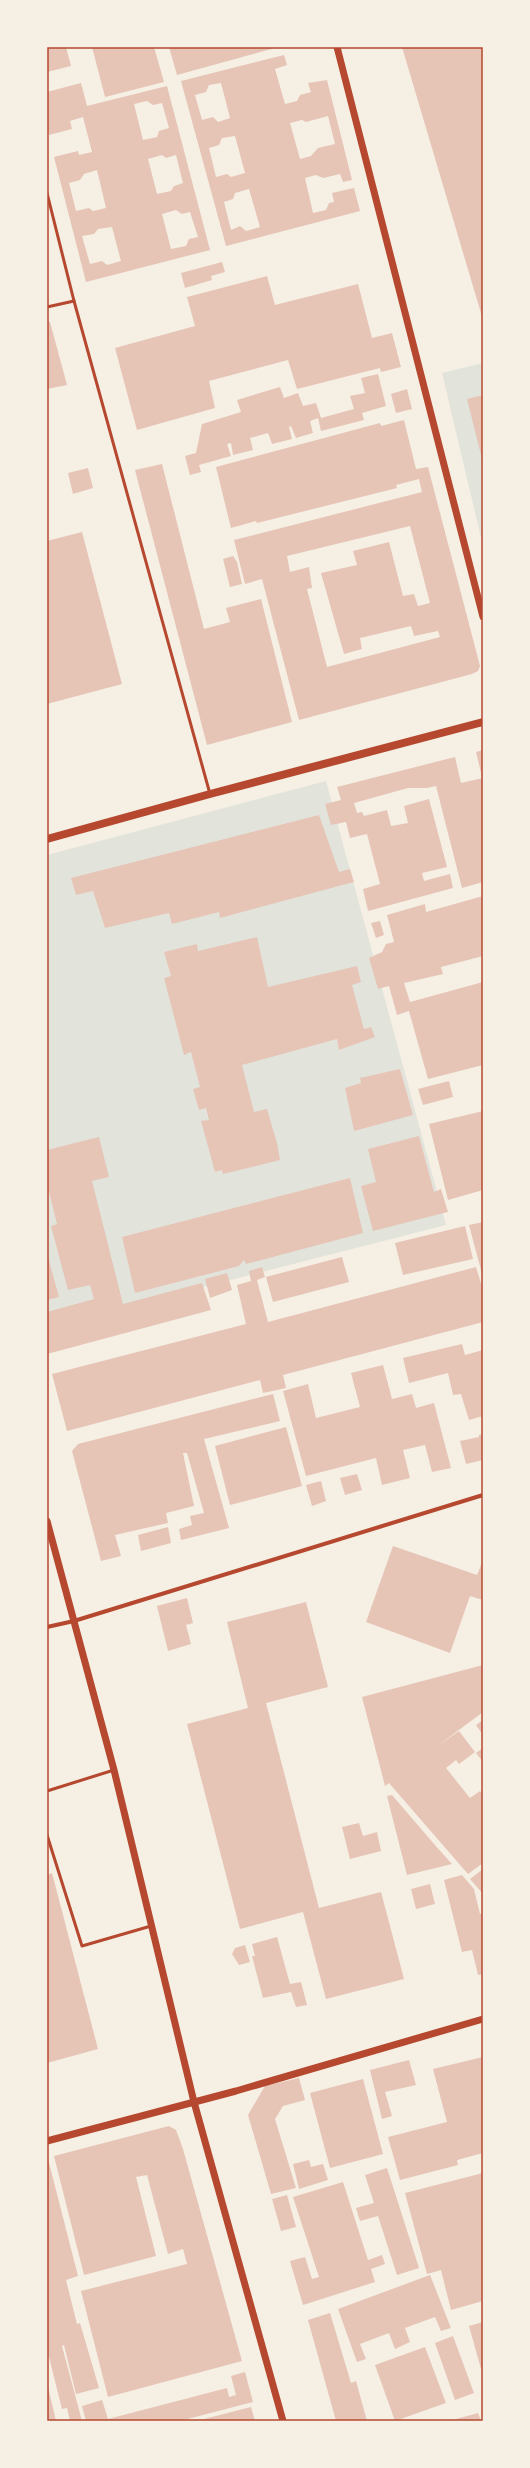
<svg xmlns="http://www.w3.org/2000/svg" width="530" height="2468" viewBox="0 0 530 2468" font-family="Montserrat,sans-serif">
  <rect width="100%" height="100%" fill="#f6efe4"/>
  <g fill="#e2e4dc">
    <polygon points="483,363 483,546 442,373"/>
    <polygon points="326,781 446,1225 47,1327 47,855"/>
  </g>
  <g fill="#e6c5b7" fill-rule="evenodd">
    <polygon points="47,47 66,47 71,66 47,72"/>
    <polygon points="92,47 154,47 164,82 105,97"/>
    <polygon points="169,47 279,47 177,75"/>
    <polygon points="402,47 483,47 483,320"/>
    <path d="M284 55 287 65 275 69 285 104 297 101 300 95 311 92 308 83 327 80 352 180 343 182 340 174 323 178 316 175 305 178 313 213 326 210 329 203 334 202 332 193 354 188 360 211 226 246 181 81ZM221 83 230 118 218 122 213 117 202 120 195 95 206 92 209 85ZM328 116 335 144 318 148 311 156 300 159 290 123 302 120 306 122ZM235 136 245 173 231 177 227 174 216 177 209 148 219 145 222 138ZM249 189 260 227 246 231 240 226 231 230 224 202 233 199 235 193Z"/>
    <path d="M81 83 87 106 167 86 210 250 86 282 54 157 78 151 79 155 92 152 83 117 70 121 72 129 49 135 47 127V92ZM147 101 153 105 162 103 169 128 159 131 157 137 143 140 134 104ZM162 155 166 158 176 155 183 183 174 186 171 191 157 194 148 159ZM97 170 106 208 93 211 89 208 76 211 69 183 80 180 84 174ZM176 210 182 214 190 212 198 237 189 239 186 246 171 249 162 214ZM112 227 121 261 107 265 102 261 90 264 82 236 94 234 98 229Z"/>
    <polygon points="222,262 225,272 211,276 212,280 185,288 181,273"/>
    <polygon points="267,276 275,305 358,284 372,338 392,333 401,367 381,372 380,368 297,389 288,360 209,381 215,408 137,430 115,348 195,326 187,297"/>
    <polygon points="47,322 50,322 67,385 47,389"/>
    <polygon points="378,374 386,406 362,413 364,420 321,431 318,418 310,421 313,433 296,438 291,426 289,427 292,439 272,444 268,433 250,438 253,450 233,455 231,443 227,444 231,456 199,465 201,472 190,475 185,456 196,453 202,424 241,412 237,400 280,387 284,398 298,393 303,406 316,403 321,418 354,409 350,396 365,393 361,378"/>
    <polygon points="407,389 412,409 396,413 391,394"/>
    <polygon points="483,395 483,459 482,459 467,399"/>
    <path d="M404 420 416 469 428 467 480 666 478 671 472 674 299 720 262 579 245 584 234 540 422 492 419 479 396 485 397 488 257 523 256 521 231 528 216 467 380 423 381 426ZM410 526 430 603 418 606 414 594 403 596 389 542 353 551 357 565 321 573 344 654 362 649 360 638 411 626 414 636 438 631 440 637 327 667 307 589 312 588 309 567 290 572 287 556Z"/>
    <polygon points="162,464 204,629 230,622 226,608 261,599 292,722 207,745 135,470"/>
    <polygon points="88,468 93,488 73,494 68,473"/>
    <polygon points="82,532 122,684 47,704 47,541"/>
    <polygon points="233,556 237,562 242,584 230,587 223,559"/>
    <polygon points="483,750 483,777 482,777 476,752"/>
    <polygon points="455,757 461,783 483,778 483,882 462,888 436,786 427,788 408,788 354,803 357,813 362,812 364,816 387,810 391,826 408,823 404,806 429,799 447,867 422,873 424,881 450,874 453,888 368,911 363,889 380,884 367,834 350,838 346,822 331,825 325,804 341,800 337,787"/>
    <polygon points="319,815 339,872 350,869 354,882 220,918 219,912 172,924 169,913 105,928 93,891 76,895 71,878"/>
    <polygon points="483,896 483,956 441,967 443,974 404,983 410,1002 483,982 483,1065 428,1079 409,1011 397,1015 389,986 378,989 369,958 382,952 386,944 394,942 387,915 425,904 426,912"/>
    <polygon points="380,921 384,935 376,938 371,923"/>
    <polygon points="257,937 268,987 357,966 361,982 352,985 364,1029 371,1027 375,1037 339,1050 337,1039 242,1065 254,1112 267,1109 277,1143 280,1160 223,1174 222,1170 215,1172 201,1121 209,1120 206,1108 199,1110 193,1089 200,1087 191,1052 184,1055 164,978 171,976 164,952 197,944 198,951"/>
    <polygon points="400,1069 413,1115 354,1131 345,1088 361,1083 360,1078"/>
    <polygon points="449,1081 453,1097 423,1105 418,1089"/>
    <polygon points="483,1111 483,1190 448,1200 429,1124"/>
    <polygon points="419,1136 434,1192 441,1189 448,1212 373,1231 361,1186 376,1182 368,1149"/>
    <polygon points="99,1137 109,1177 92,1181 123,1304 202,1283 211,1310 47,1354 47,1312 94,1299 90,1285 68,1290 51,1226 57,1224 49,1192 47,1193 47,1150"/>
    <polygon points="350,1178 363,1233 246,1264 244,1260 239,1266 135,1293 122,1237"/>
    <polygon points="483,1222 483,1274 482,1274 469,1225"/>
    <polygon points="465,1226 473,1259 403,1275 395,1243"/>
    <polygon points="47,1253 59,1297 47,1300"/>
    <polygon points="342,1257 349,1282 273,1302 266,1277"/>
    <polygon points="262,1267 265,1277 257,1280 268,1322 476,1267 483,1290 483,1322 283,1375 286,1388 263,1393 260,1380 67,1431 52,1374 246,1324 237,1285 251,1281 249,1271"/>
    <polygon points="227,1273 232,1290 210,1298 205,1279"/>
    <polygon points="462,1344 465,1355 483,1350 483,1416 469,1420 461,1394 453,1395 448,1373 409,1383 403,1358"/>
    <polygon points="383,1365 392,1399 412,1394 416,1408 434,1403 451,1468 432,1472 425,1445 403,1450 410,1478 382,1485 376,1458 306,1476 283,1391 308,1384 316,1418 360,1407 351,1373"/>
    <polygon points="273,1394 280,1421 204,1439 229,1528 181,1540 179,1529 192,1525 190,1516 204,1513 187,1453 183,1453 194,1506 166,1513 168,1523 115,1535 121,1556 101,1561 72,1451 78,1444"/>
    <polygon points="286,1427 302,1486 230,1505 215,1446"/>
    <polygon points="483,1434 483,1460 466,1464 460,1441 479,1437 479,1435"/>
    <polygon points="357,1474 362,1490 345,1495 340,1478"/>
    <polygon points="321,1481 326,1501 312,1506 306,1485"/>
    <polygon points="168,1527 171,1543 141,1551 138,1535"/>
    <polygon points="393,1546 477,1575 483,1560 483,1600 470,1596 450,1653 366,1622"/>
    <polygon points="187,1598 193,1623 186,1625 191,1644 168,1651 157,1606"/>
    <polygon points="306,1602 328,1687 266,1703 319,1908 381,1892 404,1979 326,1999 303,1912 240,1929 187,1724 248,1708 227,1622"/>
    <polygon points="483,1665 483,1712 436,1747 459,1731 475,1752 459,1764 456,1760 446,1768 470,1798 480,1791 483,1795 483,1863 468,1874 389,1783 385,1786 362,1697"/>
    <polygon points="483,1720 483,1735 476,1725"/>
    <polygon points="483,1748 483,1762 476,1753"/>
    <polygon points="392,1795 434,1844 452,1864 407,1875 387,1796"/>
    <polygon points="359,1823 363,1836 377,1832 381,1851 350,1859 342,1827"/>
    <polygon points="483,1869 483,1894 470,1879"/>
    <polygon points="52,1873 98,2049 47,2063 47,1875"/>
    <polygon points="462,1875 474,1889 480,1914 483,1913 483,1974 478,1975 472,1950 462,1952 444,1880"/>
    <polygon points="430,1884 435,1904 416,1909 411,1889"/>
    <polygon points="277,1937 290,1984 301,1982 307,2005 296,2007 291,1992 263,1998 252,1956 255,1956 252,1944"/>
    <polygon points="245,1945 250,1962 239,1965 232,1954 235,1948"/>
    <polygon points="483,2057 483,2153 457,2160 458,2165 400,2180 388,2137 447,2122 433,2069"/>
    <polygon points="409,2060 416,2085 385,2092 392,2116 382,2119 370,2070"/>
    <polygon points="299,2078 305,2100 283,2106 275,2119 296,2188 271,2194 248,2115 265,2086"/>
    <polygon points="363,2079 383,2154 330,2168 310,2093"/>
    <polygon points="169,2126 176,2130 183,2149 242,2361 108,2397 81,2291 187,2264 183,2249 168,2254 147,2175 136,2177 156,2256 84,2275 54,2156"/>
    <polygon points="47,2155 78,2276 66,2280 77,2324 80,2323 99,2388 76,2394 64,2345 62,2346 82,2421 70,2421 67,2408 62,2409 47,2349"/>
    <polygon points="309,2160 311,2167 323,2164 328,2180 299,2189 293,2164"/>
    <polygon points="387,2168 419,2268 397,2275 378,2216 360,2221 356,2208 374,2203 365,2175"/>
    <polygon points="483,2173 483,2301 451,2310 441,2270 427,2274 405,2193"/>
    <polygon points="343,2182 368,2260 382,2255 385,2264 371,2269 375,2282 303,2305 290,2261 305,2257 312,2279 319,2277 293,2197"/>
    <polygon points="287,2195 296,2227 281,2231 272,2199"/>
    <polygon points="430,2275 451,2328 441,2331 435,2317 405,2328 410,2342 395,2349 389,2333 360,2344 366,2359 357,2362 338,2309"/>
    <polygon points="330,2313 351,2383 356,2381 367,2421 336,2421 308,2320"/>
    <polygon points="483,2322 483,2368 481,2369 469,2326"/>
    <polygon points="453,2336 474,2393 455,2400 435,2343"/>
    <polygon points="425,2347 446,2403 395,2421 375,2365"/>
    <polygon points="245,2372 253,2402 180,2421 86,2421 82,2406 102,2400 108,2419 227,2388 229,2397 236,2395 231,2376"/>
    <polygon points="47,2387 48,2387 56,2421 47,2421"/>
    <polygon points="251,2407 255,2421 200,2421 200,2420"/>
    <polygon points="478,2413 481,2421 449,2421"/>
  </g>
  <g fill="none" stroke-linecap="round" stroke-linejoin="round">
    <g stroke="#b5482f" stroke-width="3">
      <polyline points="47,193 74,301 210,794"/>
      <polyline points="47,307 74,301"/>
      <polyline points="47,1791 114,1770"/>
      <polyline points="47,1835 82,1946 151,1926"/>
    </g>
    <polyline stroke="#b5482f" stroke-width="4" points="47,1627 74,1621 483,1495"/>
    <g stroke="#b5482f" stroke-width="7">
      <polyline points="337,47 483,617"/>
      <polyline points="47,1521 114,1770 194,2102 283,2421"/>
      <polyline points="47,2141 236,2091 483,2019"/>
    </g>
    <polyline stroke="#b5482f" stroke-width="8" points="47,839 210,794 483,722"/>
  </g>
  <rect width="530" height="2468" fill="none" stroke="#f6efe4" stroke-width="96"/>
  <rect x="48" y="48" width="434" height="2372" fill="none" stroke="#b5482f" stroke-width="1.5"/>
</svg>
